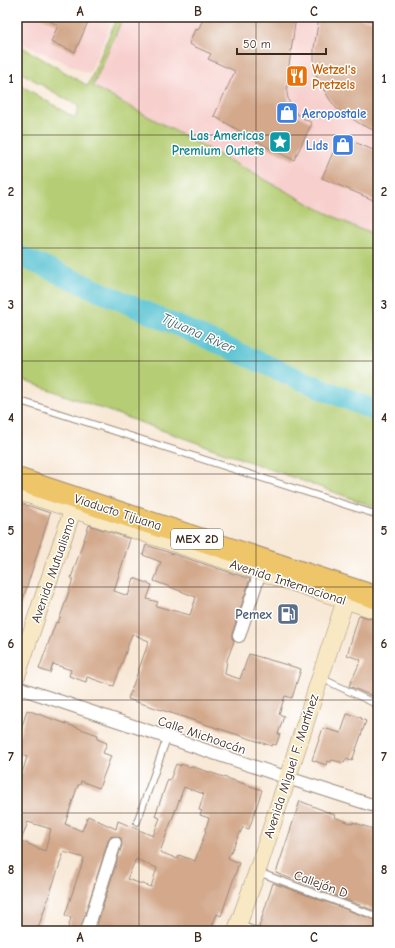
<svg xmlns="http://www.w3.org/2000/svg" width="395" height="948" viewBox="0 0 395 948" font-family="'Comic Neue',sans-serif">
  <rect width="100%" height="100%" fill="#fff"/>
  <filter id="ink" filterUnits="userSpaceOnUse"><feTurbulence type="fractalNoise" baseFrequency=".025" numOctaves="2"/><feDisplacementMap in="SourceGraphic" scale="8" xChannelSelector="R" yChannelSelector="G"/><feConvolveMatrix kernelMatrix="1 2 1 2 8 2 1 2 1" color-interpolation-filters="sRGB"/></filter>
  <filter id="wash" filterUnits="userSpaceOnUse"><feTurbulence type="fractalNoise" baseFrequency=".012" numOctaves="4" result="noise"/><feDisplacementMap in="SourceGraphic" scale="16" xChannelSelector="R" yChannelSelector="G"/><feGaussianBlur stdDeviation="0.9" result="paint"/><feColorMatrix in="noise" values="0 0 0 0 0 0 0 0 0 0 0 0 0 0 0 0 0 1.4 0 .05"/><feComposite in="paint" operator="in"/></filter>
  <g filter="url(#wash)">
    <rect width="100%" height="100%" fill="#f8e8d6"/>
    <g fill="#f7d0ce">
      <polygon points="17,17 114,17 89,74 17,41"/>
      <polygon points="117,17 378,17 378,258 88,86"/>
    </g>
    <polygon fill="#b5ce74" stroke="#787c49" points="117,17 123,17 93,86 94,87 317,208 355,227 378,237 378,508 17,378 17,83 75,118 79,107 17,70 17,44 88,86"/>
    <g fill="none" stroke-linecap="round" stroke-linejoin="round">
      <polyline stroke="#56c2d1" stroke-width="21" points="17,255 294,377 378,412"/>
    </g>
    <g id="blocks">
      <g fill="#d3a88b" fill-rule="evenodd">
        <polygon points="41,17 90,17 75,52 51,42 58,25"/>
        <polygon points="204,17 296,17 287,79 287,94 290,106 299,116 312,123 294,160 269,148 214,116 235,71 208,59 211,54 189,44 195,29 198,30"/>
        <polygon points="325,17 352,17 378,22 378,132 362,125 337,109 330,100 318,80 314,69 314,48 318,23"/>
        <polygon points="340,136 378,152 378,202 322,178"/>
        <polygon points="17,502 50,513 19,612 17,611"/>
        <polygon points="89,525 130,539 114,591 128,596 134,578 152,585 147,599 158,602 156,606 190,615 196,597 154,581 161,562 143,555 146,545 250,579 232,634 232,638 234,641 227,660 225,674 240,679 249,654 301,669 292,698 285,696 279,714 284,716 278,734 280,734 276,745 273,744 272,746 128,699 149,641 132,634 114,686 87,677 86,682 69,676 71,670 53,664 50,673 39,669 56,622 58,623 65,603 73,579 71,578"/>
        <polygon points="359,615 378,621 378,698 372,695 372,696 349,686 361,660 347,655"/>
        <path d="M27 710 98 735 97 739 107 743 103 753 111 756 99 788 81 781 80 785H78L65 824 82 831 88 816 116 829 118 821 153 836 160 818 155 816 168 779 170 780 176 764 181 766V764L190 767 191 766 262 790 249 829 243 827 228 858 239 863 221 916 217 914 210 931H95L122 845 121 838 114 836 110 837 108 841 80 931H67L71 918 65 915 84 858 64 852 37 931H17V779L20 780 27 757 17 753V743ZM184 787 204 794 199 810 202 811 200 815 209 818 205 831H206L195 861 179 855 178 859 160 852ZM28 822 51 829 45 851 21 841ZM136 859 157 868 151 887 127 879Z"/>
        <polygon points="347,714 362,718 361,719 366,721 352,761 346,759 344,763 332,760 331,762 327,761 326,765 312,760 323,728 341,733"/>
        <polygon points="300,801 335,815 334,817 353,824 353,822 378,831 378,912 276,873"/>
        <polygon points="273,883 378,921 376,931 363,930 363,931 351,931 340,927 339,931 319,931 308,927 306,931 261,930 259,927"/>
      </g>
    </g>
  </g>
  <g filter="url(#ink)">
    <use href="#blocks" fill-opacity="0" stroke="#9a897a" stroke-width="1"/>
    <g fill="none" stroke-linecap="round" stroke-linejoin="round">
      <g stroke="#9a897a" stroke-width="8">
        <g id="lane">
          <polyline points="17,400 378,515"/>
          <polyline points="321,678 378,705"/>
          <polyline points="137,822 167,738"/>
          <polyline points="258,872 378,917"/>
          <polyline points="239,925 257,931"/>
        </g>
      </g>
      <g stroke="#9a897a" stroke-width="14">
        <g id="street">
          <polyline points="239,636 260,572"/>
          <polyline points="17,687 288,778 378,807"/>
          <polyline points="87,931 115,843"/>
        </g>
      </g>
      <g stroke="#9a897a" stroke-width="18">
        <g id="secondary">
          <polyline points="17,491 378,611"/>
          <polyline points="17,675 73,509"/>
          <polyline points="236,931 257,872 345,601"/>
        </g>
      </g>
      <g stroke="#9a897a" stroke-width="24">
        <polyline id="highway" points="17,479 378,598"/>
      </g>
      <use href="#lane" stroke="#fff" stroke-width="6"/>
      <use href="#street" stroke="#fff" stroke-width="12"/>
      <use href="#secondary" stroke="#f8e8c3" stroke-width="17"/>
      <use href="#highway" stroke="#eec569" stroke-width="22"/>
    </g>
  </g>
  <path fill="none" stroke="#3b2a1e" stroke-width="1" stroke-opacity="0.55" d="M139 17V931M256 17V931M17 135H378M17 248H378M17 361H378M17 474H378M17 587H378M17 700H378M17 813H378"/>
  <defs>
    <g id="restaurant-square" transform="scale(1.15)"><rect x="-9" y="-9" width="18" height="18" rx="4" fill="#e8710a" stroke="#fff"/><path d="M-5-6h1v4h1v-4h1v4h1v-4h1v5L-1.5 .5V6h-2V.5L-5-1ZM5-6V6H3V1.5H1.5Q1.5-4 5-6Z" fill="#fff"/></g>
    <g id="shop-square" transform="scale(1.15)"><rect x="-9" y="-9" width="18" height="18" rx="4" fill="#3f7fe0" stroke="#fff"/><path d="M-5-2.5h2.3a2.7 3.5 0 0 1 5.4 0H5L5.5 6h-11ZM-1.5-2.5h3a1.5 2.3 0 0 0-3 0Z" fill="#fff"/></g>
    <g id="sight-square" transform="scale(1.15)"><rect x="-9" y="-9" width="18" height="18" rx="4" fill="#0f9aa8" stroke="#fff"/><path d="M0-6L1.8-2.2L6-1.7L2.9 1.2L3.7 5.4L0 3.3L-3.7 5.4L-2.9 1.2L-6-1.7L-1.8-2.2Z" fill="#fff"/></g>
    <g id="fuel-square" transform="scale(1.15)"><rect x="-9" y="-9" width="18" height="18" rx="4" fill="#5c6f8a" stroke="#fff"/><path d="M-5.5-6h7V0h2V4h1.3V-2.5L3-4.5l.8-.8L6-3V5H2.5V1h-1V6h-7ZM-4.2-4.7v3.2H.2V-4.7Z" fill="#fff"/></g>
  </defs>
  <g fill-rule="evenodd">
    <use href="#restaurant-square" x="297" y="76"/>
    <use href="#shop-square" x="287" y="113"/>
    <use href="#sight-square" x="280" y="142"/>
    <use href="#shop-square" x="343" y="145"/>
    <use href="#fuel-square" x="288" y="614"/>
  </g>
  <g text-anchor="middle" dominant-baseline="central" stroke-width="3" stroke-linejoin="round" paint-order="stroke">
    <rect fill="#fff" stroke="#766a62" stroke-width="1" x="171" y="529" width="52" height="20" rx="3"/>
    <g font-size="12" font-weight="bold" fill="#3b2a1e">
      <text x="197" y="539">MEX 2D</text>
    </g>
    <g font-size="13" font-weight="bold" fill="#c56008" stroke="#fff" text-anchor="start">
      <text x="312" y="69">Wetzel's<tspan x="312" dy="15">Pretzels</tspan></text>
    </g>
    <g font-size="13" font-weight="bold" fill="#366cbe" stroke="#fff" text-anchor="start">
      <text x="302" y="113">Aeropostale</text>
      <text x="328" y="145" text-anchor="end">Lids</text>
    </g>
    <g font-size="13" font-weight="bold" fill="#0d838f" stroke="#fff" text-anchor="end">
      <text x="264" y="135">Las Americas<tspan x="264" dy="15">Premium Outlets</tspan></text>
    </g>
    <g font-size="13" fill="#3b2a1e" stroke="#fff">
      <text transform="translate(118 512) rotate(18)">Viaducto Tijuana</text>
      <text transform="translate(53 570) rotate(-71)">Avenida Mutualismo</text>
      <text transform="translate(288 582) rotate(18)">Avenida Internacional</text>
      <text transform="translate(202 735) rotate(19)">Calle Michoacán</text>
      <text transform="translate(291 766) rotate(-72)">Avenida Miguel F. Martínez</text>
      <text transform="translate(321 884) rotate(20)">Callejón D</text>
    </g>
    <g font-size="13" font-weight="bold" fill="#4e5e75" stroke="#fff" text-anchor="end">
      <text x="272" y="614">Pemex</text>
    </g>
    <g font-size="14" font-style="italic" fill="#445f5d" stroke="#fff">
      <text transform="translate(198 333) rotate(24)">Tijuana River</text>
    </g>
  </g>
  <rect width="395" height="948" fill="none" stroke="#fff" stroke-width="44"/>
  <path d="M237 48v6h89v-6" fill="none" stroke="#3b2a1e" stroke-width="2"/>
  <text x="243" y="48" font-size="12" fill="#3b2a1e" stroke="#ffffff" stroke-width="3" paint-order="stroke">50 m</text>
  <rect x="22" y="22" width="351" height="904" fill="none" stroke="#3b2a1e" stroke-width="1.5"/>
  <g font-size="13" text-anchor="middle" font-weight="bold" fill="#3b2a1e">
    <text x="80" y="16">A</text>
    <text x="198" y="16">B</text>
    <text x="314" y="16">C</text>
    <text x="11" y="83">1</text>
    <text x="384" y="83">1</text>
    <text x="11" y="196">2</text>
    <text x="384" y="196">2</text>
    <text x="11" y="309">3</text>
    <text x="384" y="309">3</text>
    <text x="11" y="422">4</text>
    <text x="384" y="422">4</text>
    <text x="11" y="535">5</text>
    <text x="384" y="535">5</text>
    <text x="11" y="648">6</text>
    <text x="384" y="648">6</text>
    <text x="11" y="761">7</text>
    <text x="384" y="761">7</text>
    <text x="11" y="874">8</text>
    <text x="384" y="874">8</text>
    <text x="80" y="942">A</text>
    <text x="198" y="942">B</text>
    <text x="314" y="942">C</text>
  </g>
</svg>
